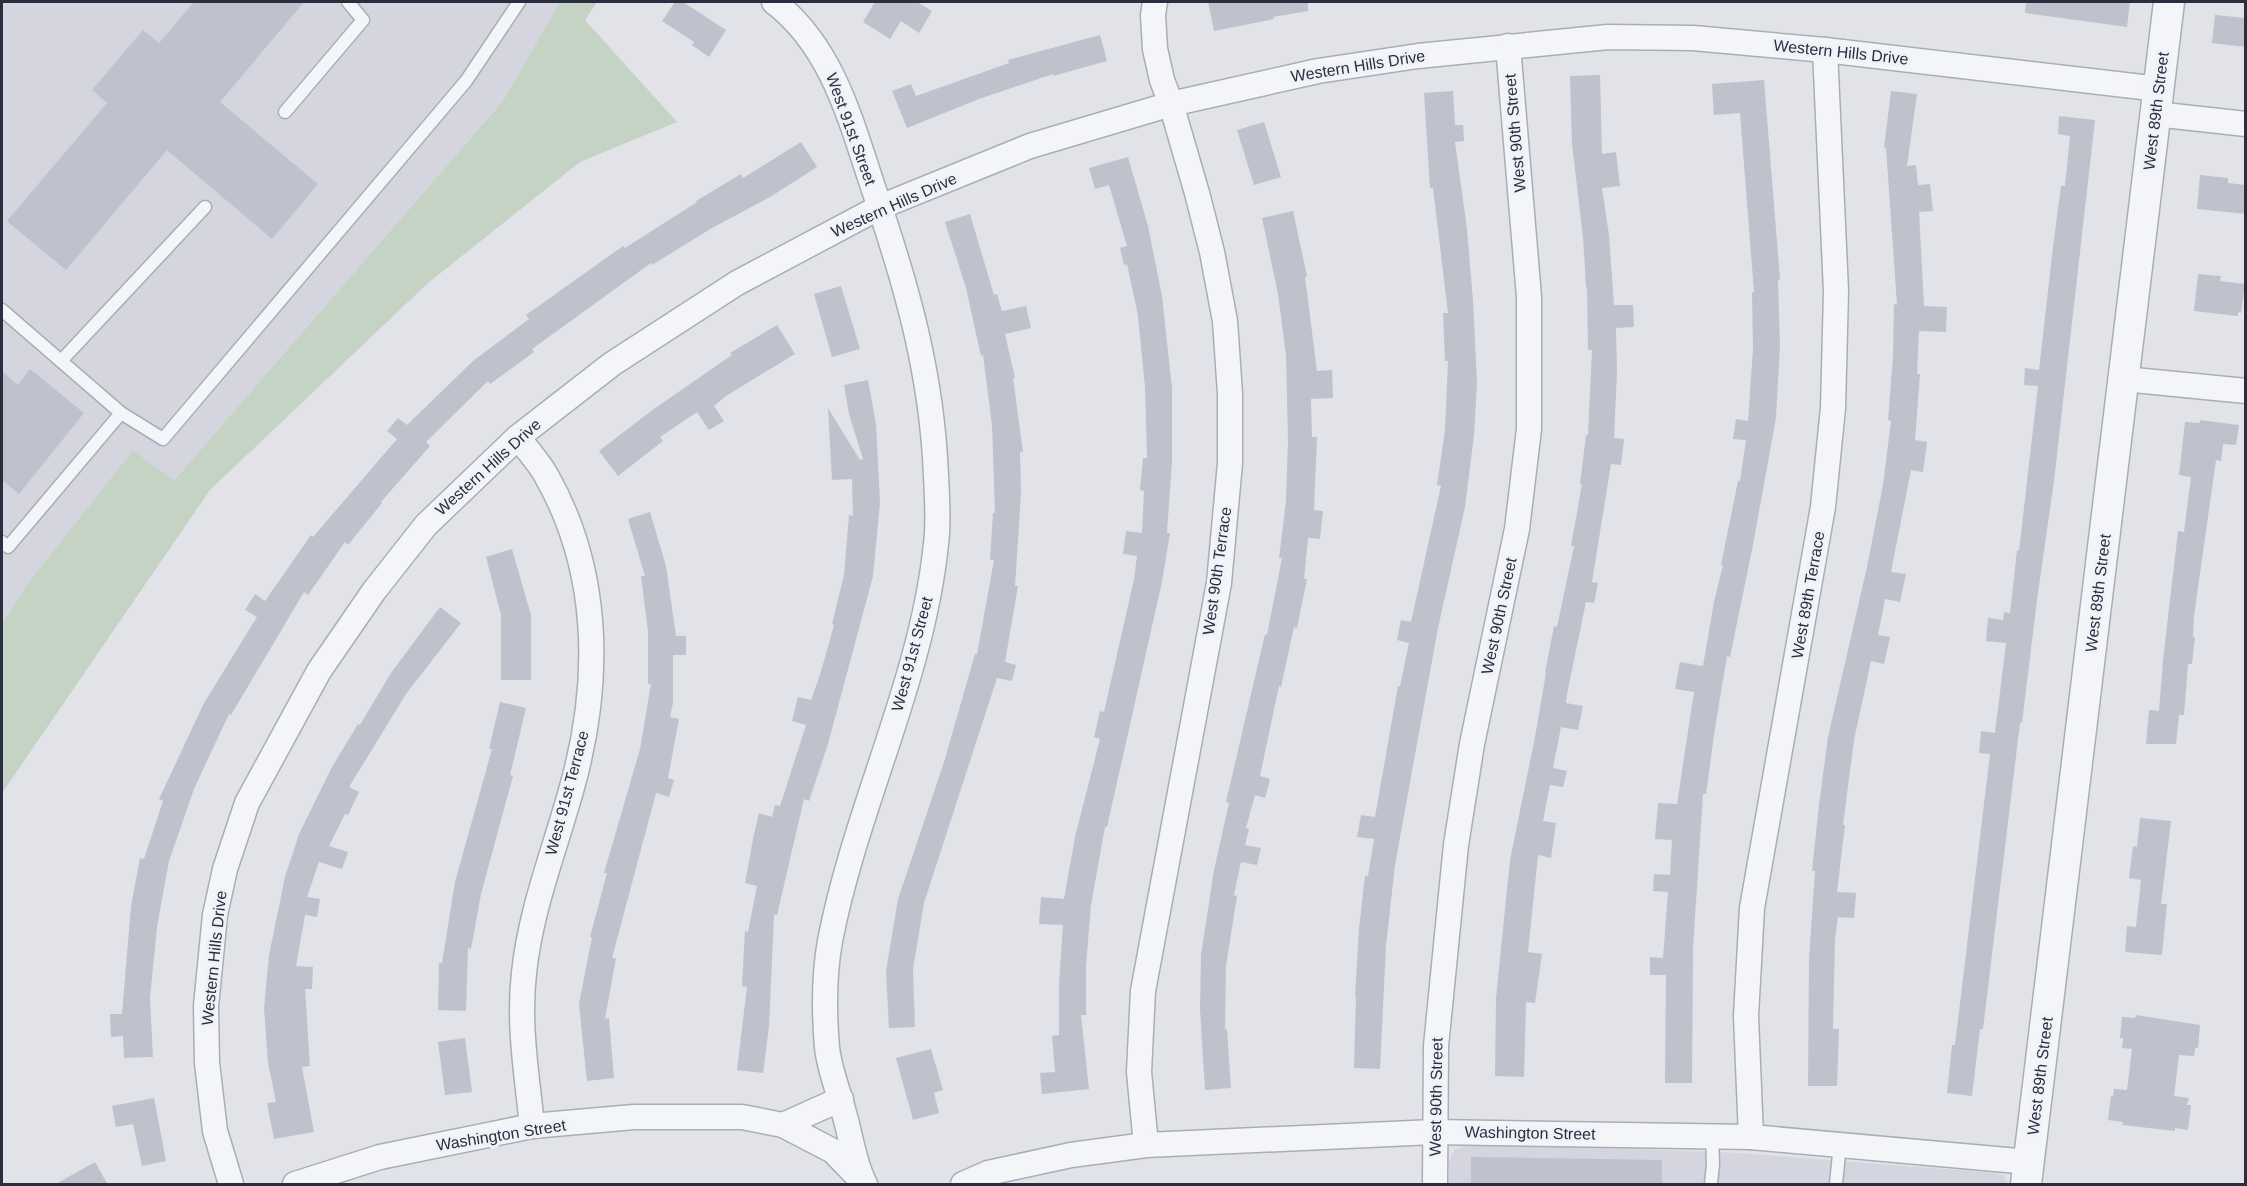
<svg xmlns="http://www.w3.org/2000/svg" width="2247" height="1186" viewBox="0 0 2247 1186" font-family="Helvetica,sans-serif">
  <rect width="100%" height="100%" fill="#e2e3e9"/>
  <g fill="#d4d5de">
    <polygon points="2,2 560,2 503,101 174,482 133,450 26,586 2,624"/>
    <polygon points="1471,1143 1740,1153 1995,1173 2004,1176 2008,1184 1449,1184 1449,1160 1455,1150"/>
  </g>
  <polygon fill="#c4d3c3" points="560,2 597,2 585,20 677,122 580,162 428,283 210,490 2,793 2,624 26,586 133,450 174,481 503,101"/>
  <g fill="#bfc1cc">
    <polygon points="194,2 304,2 220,102 318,184 272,239 167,150 66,270 7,221 107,103 92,90 143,30 159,43"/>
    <polygon points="675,2 683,2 726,30 709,57 692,45 694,42 662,21"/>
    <polygon points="875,2 917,2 932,11 919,33 901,21 890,39 863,22"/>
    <polygon points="1208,2 1308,2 1308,11 1273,17 1274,19 1214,31"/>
    <polygon points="2026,2 2130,2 2127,27 2025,13"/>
    <polygon points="2215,15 2246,18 2246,47 2212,43"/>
    <polygon points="1100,35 1107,61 1053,76 1053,74 979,99 907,128 892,91 911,84 916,96 1009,63 1008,60"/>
    <polygon points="1600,75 1602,154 1616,152 1620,186 1602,188 1609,235 1614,305 1633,305 1634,327 1616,328 1617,372 1614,438 1624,439 1621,465 1611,464 1592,582 1598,583 1594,603 1586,602 1567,694 1566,703 1583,706 1578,730 1561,727 1553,768 1567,771 1563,787 1550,785 1543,821 1556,823 1551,858 1538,855 1528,952 1542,954 1535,1003 1526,1002 1524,1077 1495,1076 1496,998 1510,860 1535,737 1546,673 1545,673 1554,626 1557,627 1574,546 1571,546 1582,484 1580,484 1586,435 1588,435 1592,350 1588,350 1587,287 1586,287 1583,237 1572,144 1570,76"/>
    <polygon points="1764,80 1780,279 1778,280 1780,345 1776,418 1753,545 1730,657 1727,656 1715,728 1706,794 1703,794 1693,948 1692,1083 1665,1083 1666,975 1650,975 1650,957 1663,958 1668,892 1653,891 1654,874 1670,875 1672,840 1655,839 1658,803 1677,804 1694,692 1675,689 1680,662 1703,666 1714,602 1723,565 1721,565 1738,481 1740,481 1746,440 1733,439 1736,419 1748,421 1753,349 1752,293 1754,292 1740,113 1714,115 1712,84"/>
    <polygon points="1453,91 1455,125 1463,125 1464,141 1455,142 1467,229 1473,300 1477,384 1474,435 1465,507 1438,628 1395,865 1386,946 1380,1069 1354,1068 1356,997 1355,997 1359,928 1365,876 1368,876 1374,839 1357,837 1361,815 1375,817 1398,686 1400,686 1409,643 1397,640 1401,620 1411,622 1441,486 1437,485 1445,430 1448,361 1445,361 1443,313 1448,313 1433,188 1430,188 1424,93"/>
    <polygon points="1891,91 1917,94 1907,166 1916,165 1918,185 1930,184 1933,211 1919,212 1924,306 1947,307 1946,332 1919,331 1917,374 1920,374 1915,440 1927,442 1923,472 1911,470 1891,572 1906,574 1900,602 1885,599 1878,635 1890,637 1884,664 1871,661 1854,740 1843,825 1845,825 1837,892 1856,893 1854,918 1838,917 1835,939 1833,1029 1839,1029 1837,1086 1808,1086 1809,959 1815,871 1812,871 1819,805 1828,737 1867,567 1883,485 1891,421 1888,420 1893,356 1894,304 1897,305 1886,148 1884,148"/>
    <polygon points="2059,116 2095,120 2054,481 2037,600 2022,723 2020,723 1983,1029 1980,1029 1972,1096 1947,1093 1952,1045 1955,1045 1990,754 1979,753 1981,731 1995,733 2006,643 1986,641 1988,618 2003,620 2004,612 2010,613 2017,550 2019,551 2038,386 2024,385 2025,368 2039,370 2053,247 2061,186 2065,186 2070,136 2058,134"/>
    <polygon points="1264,122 1281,177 1254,185 1237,130"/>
    <polygon points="801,142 817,167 770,197 712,228 652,265 651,263 532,349 534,352 490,384 488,381 426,442 430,446 381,502 382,503 348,545 345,542 308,595 304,592 231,715 229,714 194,789 169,861 157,927 150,998 153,1057 124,1058 123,1036 111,1037 110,1014 122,1014 131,906 140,858 144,859 163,801 159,799 204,703 257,617 245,610 255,594 265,601 311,535 313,537 397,439 387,431 398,418 407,425 473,361 529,319 526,315 623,246 625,248 697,202 696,201 741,174 743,178"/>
    <polygon points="1128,157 1148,226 1162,296 1172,388 1172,461 1167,533 1170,533 1162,582 1107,827 1105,827 1091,905 1086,966 1086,1015 1081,1015 1089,1089 1042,1094 1040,1073 1055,1072 1052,1036 1059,1035 1059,983 1063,925 1039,924 1041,897 1064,899 1075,837 1100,739 1094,737 1100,711 1104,712 1134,579 1137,556 1123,554 1126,531 1142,533 1144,491 1140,490 1143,458 1147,458 1145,387 1138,316 1127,264 1124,265 1120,248 1127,246 1109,185 1095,189 1089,168"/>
    <polygon points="2200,175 2228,178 2228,183 2246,185 2246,214 2197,209"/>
    <polygon points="1293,211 1307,276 1305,277 1317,371 1332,370 1333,398 1311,399 1312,437 1317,437 1314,510 1323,511 1320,539 1308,538 1304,579 1307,579 1297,628 1294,627 1281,687 1279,686 1260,776 1270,779 1265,798 1255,795 1246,828 1249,829 1245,845 1261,848 1257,865 1241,862 1234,895 1237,896 1226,966 1225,1029 1227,1029 1231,1088 1205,1090 1200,1009 1201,955 1214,870 1229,803 1226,802 1265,634 1267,635 1282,558 1279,558 1286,501 1288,441 1286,355 1278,294 1262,218"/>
    <polygon points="970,214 994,295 997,294 1002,311 1026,306 1031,328 1005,334 1015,378 1013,378 1023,452 1020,452 1021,493 1015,586 1018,586 1005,662 1016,665 1012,681 997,678 924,903 913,969 915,1027 889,1028 886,971 898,899 944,762 975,654 977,654 994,560 990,560 993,513 995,513 992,425 983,355 981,356 966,288 945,222"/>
    <polygon points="2198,274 2221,276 2220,281 2245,284 2241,313 2238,312 2238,316 2194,311"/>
    <polygon points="841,286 860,349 832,357 814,294"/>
    <polygon points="777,325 795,354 726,396 714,406 724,421 709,430 697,412 660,437 663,441 618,476 599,451 651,411 732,355 730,353"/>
    <polygon points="30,369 84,413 19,494 2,480 2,371 18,385"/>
    <polygon points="868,380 876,424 880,502 873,576 828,744 809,801 804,799 777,915 774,915 769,1027 763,1073 737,1070 747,987 742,986 745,931 748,932 757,886 745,883 753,839 759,813 772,817 775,805 780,806 806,725 792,721 798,697 811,700 820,675 834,625 832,624 844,575 849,515 853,516 852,479 832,480 828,408 860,460 863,459 849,414 844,385"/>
    <polygon points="2200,420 2239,425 2236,445 2223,444 2221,461 2216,460 2194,616 2193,637 2195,637 2192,664 2188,664 2184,715 2179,715 2176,744 2146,744 2149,710 2159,711 2163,660 2178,531 2184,532 2191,477 2179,475 2185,422 2200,423"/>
    <polygon points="650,512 666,566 676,636 686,636 686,655 673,655 673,703 670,717 679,719 668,778 674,780 669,797 656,793 612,958 616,958 605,1019 609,1018 614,1078 587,1081 579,1004 592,937 590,937 607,873 604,873 640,749 651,684 648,684 648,631 641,576 645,576 628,519"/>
    <polygon points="512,549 531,615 531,680 501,680 501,615 486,557"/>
    <polygon points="440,607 461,623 406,694 349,787 359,792 348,815 345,814 329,846 348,852 342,869 319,862 307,897 320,899 317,917 305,915 296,966 313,967 312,989 305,989 310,1066 302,1067 314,1132 274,1139 267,1103 276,1102 268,1063 264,1008 269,955 285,877 299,834 332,767 358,724 360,725 391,673"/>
    <polygon points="500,702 526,708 510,775 513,776 481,894 471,949 468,948 466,1011 438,1010 439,963 442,963 455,882 492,749 489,749"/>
    <polygon points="2140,818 2171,821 2161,904 2167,904 2162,955 2125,952 2127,926 2136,927 2141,880 2129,878 2133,846 2137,847"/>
    <polygon points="2136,1015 2200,1025 2198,1048 2195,1048 2194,1056 2179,1055 2174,1096 2189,1098 2187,1105 2191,1105 2188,1130 2175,1128 2175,1131 2122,1125 2123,1122 2108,1120 2111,1096 2113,1096 2114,1089 2127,1090 2132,1049 2122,1048 2123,1038 2120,1038 2122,1017 2135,1018"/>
    <polygon points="465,1038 472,1092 445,1095 438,1042"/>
    <polygon points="931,1049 943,1090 934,1093 939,1113 913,1120 896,1058"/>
    <polygon points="154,1098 166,1161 142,1166 133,1124 116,1127 112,1106"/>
    <polygon points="1471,1157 1662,1160 1662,1185 1471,1184"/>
    <polygon points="95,1162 108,1185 54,1185"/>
  </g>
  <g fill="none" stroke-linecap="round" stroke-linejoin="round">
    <g stroke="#abadb6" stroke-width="15">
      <g id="service">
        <polyline points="285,112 363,20 348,2"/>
        <polyline points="2,310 121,413 8,547 2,542"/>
        <polyline points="61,361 205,207"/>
        <polyline points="121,413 163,439 466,81 519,2"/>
        <polyline points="1711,1184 1713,1164 1712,1136"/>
        <polyline points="1836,1184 1840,1144"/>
      </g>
    </g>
    <g stroke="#abadb6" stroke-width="27">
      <g id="minor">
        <path d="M774 2C833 47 851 122 874 190 907 286 932 374 936 476 937 498 939 522 936 544 922 681 856 806 830 941 824 975 824 1012 827 1047 829 1069 839 1092 844 1113 851 1136 854 1164 865 1184"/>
        <polyline points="2155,114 2246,124"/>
        <polyline points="2124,379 2246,391"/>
        <path d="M518 437C527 450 540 463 547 477 599 569 601 676 575 776 558 842 531 905 524 973 518 1025 527 1075 532 1126"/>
        <polyline points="783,1125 833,1151 861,1180"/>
        <polyline points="1751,1137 1746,1016 1752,908 1823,507 1833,408 1836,291 1825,50"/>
        <polyline points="1146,1145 1139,1072 1143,991 1219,583 1230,463 1230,394 1225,321 1212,252 1197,193 1171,104 1162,80 1155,49 1153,15 1155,2"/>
        <polyline points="231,1184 215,1131 207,1063 206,1006 215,915 225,869 247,803 319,671 374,591 426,525 518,437 612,364 737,283 880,207 1030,146 1171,104 1318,71 1418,56 1608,37 1693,38 1825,50 2159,89"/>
        <polyline points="295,1184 380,1157 532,1126 634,1117 742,1117 783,1125 841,1099"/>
        <polyline points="963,1184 988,1173 1071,1155 1146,1145 1434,1132 1751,1137 2029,1162"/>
        <polyline points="1435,1184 1436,1046 1456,845 1472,744 1517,529 1529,429 1529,297 1508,46"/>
      </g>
    </g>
    <g stroke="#abadb6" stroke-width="33">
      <polyline id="tertiary" points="2026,1184 2169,2"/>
    </g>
    <use href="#service" stroke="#f4f5f8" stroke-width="12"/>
    <use href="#minor" stroke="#f4f5f8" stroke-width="24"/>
    <use href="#tertiary" stroke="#f4f5f8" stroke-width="30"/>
  </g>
  <g text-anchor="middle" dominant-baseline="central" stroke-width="6" stroke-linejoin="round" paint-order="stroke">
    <g font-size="16" fill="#2a2e40" stroke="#f1f2f7">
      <text transform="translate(1841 52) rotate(6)">Western Hills Drive</text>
      <text transform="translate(1358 66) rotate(-9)">Western Hills Drive</text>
      <text transform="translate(2156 111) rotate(-83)">West 89th Street</text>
      <text transform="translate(851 129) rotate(70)">West 91st Street</text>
      <text transform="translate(1515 133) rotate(-95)">West 90th Street</text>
      <text transform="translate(894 205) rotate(-24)">Western Hills Drive</text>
      <text transform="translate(488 467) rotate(-42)">Western Hills Drive</text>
      <text transform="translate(1217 571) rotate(-82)">West 90th Terrace</text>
      <text transform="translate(2098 593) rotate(-83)">West 89th Street</text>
      <text transform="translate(1808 595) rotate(-80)">West 89th Terrace</text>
      <text transform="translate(1499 616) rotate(-78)">West 90th Street</text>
      <text transform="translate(912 654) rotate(-75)">West 91st Street</text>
      <text transform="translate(567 793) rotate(-75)">West 91st Terrace</text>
      <text transform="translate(214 958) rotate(-84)">Western Hills Drive</text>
      <text transform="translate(2040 1076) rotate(-83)">West 89th Street</text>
      <text transform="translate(1436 1097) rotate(-89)">West 90th Street</text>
      <text transform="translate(1530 1133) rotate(1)">Washington Street</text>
      <text transform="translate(501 1135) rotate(-9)">Washington Street</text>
    </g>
  </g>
  <rect width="2247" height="1186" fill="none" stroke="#2a2e40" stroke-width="6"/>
</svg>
